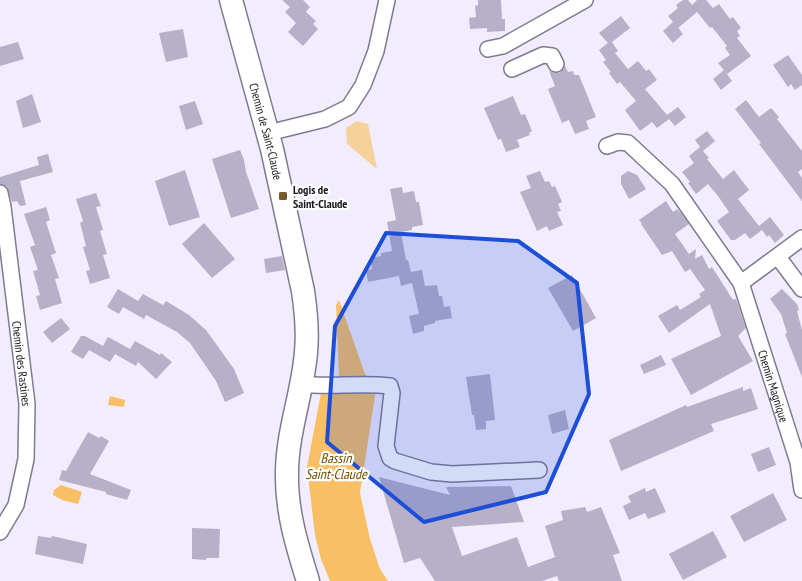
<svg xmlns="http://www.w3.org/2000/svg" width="802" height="581" viewBox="0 0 802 581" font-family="'PT Sans Narrow',sans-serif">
  <rect width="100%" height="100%" fill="#f2edfc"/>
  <polygon fill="#f5d19c" points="357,121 368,124 377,169 347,144 346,128"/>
  <g fill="#f9bf64">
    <polygon points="339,300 365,374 376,389 360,493 370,539 380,569 388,581 330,581 321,559 315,535 307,467 321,393 339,376 336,305"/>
    <polygon points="110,396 125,400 124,407 108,405"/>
    <polygon points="61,485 82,492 78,504 62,500 53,495 54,490"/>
  </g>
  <g fill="#b8b0c8">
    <polygon points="282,0 303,0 310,7 306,12 316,21 313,24 318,29 303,46 288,32 296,23 285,12 290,7"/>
    <polygon points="478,0 501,0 502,19 505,19 505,31 487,32 487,28 470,29 469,18 476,17 475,6 478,5"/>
    <polygon points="683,0 688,0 692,5 697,0 706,0 713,8 719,4 730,19 733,17 741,28 737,31 740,36 737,38 751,56 727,74 718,63 730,55 725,48 727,46 712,27 710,28 697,12 678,28 677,26 683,34 673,43 663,31 673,22 668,16 678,8 676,5"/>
    <polygon points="621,16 630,28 612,42 618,51 615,53 628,69 638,61 646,71 649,69 657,80 645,89 667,115 678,107 686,117 675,126 669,119 657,128 652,122 640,131 625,110 636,101 620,82 617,84 609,73 611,72 603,62 606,60 599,50 608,43 599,33"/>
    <polygon points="183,29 188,57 166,62 159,33"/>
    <polygon points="18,42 24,59 0,66 0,47"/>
    <polygon points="788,55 802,75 802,85 795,90 791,84 788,87 773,65"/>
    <polygon points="565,66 568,72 573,71 574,75 579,75 596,117 586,121 589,129 575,134 569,120 562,123 548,89 555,86 549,71 555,73 560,73"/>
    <polygon points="724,70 732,81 721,90 713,79"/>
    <polygon points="32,94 41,122 23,128 16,101"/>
    <polygon points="513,96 521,115 525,114 532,131 529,133 530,135 517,140 520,147 506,152 501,139 498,140 484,108"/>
    <polygon points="746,100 759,117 771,108 779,117 777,119 802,151 802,169 798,172 802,178 802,201 759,144 761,143 735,109"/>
    <polygon points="195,101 203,124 186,130 179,106"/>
    <polygon points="707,131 715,141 703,151 709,158 707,159 723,179 734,170 749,190 738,199 759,226 770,217 784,235 775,243 769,235 767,237 762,230 750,239 745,233 735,240 731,240 717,221 729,212 718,196 708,184 696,194 688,183 690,182 682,172 694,163 689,156 700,147 695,140"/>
    <polygon points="240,150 244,160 246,172 259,209 231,218 212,159"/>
    <polygon points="48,154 53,172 20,181 26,205 20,206 17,201 12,202 7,187 0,184 0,177 39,165 37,157"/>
    <polygon points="185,170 200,217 169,226 155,181"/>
    <polygon points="540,171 545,182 549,181 552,187 555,186 562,202 558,204 561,211 557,212 563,225 549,231 547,226 537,231 520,192 531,188 526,176"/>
    <polygon points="628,171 637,175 646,189 629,199 621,184 621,176"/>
    <polygon points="402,187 403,193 414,191 416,202 419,202 423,225 412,227 412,230 401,232 406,260 408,260 411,272 422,270 425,286 437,285 439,296 442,296 444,307 450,306 452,318 435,321 435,323 424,326 424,331 413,334 409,316 419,314 412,283 401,286 399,276 368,282 366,270 372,269 370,258 381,256 381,253 392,251 387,222 396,220 390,189"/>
    <polygon points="96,193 101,206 96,207 103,230 100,231 107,254 103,255 110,278 90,284 86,271 90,270 83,247 86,246 80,223 83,221 76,199"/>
    <polygon points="666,201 673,212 677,209 681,213 689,224 675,234 689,254 696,249 695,259 702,255 709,269 712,267 733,300 736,299 746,328 738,336 753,361 691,395 671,359 721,336 710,304 669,333 658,316 677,305 680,310 701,297 699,294 705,290 690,269 685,272 672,251 662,255 641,224 642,224 639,220"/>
    <polygon points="46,207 50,220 46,222 56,253 51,255 59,278 55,279 62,303 40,310 36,296 40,295 33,271 38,270 30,247 35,245 24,214"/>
    <polygon points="204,223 235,259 212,278 182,244"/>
    <polygon points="282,256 285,270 266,273 264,259"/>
    <polygon points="572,275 596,318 573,331 548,288"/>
    <polygon points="118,289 138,301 143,294 163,305 166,301 189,315 206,330 234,369 244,393 225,402 216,381 190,343 177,332 146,315 144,319 123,307 119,314 107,307"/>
    <polygon points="782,289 797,304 799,310 797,311 802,330 802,377 785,334 787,333 781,314 770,299"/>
    <polygon points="61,318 70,329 52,343 43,332"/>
    <polygon points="81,336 85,336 103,346 108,337 130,349 135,341 160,355 161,353 172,362 156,379 138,362 136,366 115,354 110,362 89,350 83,359 71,352"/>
    <polygon points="661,355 666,365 644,374 640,365"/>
    <polygon points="490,374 495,420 486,421 486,429 476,430 474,415 472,415 466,377"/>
    <polygon points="743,387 743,391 751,388 758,409 711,424 714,431 621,471 609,440 686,405 687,407"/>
    <polygon points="565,410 569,429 552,434 548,415"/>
    <polygon points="88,432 99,438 101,436 109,441 90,474 131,490 127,500 106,494 106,492 59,480 62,470 66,471"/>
    <polygon points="769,447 776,465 758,472 751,454"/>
    <polygon points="379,477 450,495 446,487 511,486 524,522 452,527 462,556 517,537 528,567 555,557 545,526 563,520 561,511 585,507 587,512 601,507 620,553 613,555 622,581 559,581 557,576 542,581 435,581 420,558 404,563"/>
    <polygon points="645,488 646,492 655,488 666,512 648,519 645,513 629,520 623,506 631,502 628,496"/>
    <polygon points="773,493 787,520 744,542 730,516"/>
    <polygon points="192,528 220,529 219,558 206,558 206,560 192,559"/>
    <polygon points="713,531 727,557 683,580 669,554"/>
    <polygon points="38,536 51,538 52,536 87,544 83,564 35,554"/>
  </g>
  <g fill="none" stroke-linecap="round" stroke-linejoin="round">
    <g stroke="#817a90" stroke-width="18">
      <g id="street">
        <polyline points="488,49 503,46 585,0"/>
        <polyline points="512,69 543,55 552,56 556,64"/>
        <polyline points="268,133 325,119 349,107 363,85 376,51 387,0"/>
        <polyline points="607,146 618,142 628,143 672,184 741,283 802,238"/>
        <path id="s1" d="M0 193 3 207 27 404 26 459 16 505 0 532"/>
        <polyline points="778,257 802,289"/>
        <path id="s2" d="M741 283 798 462 802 490"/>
        <path d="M301 384C331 388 360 382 390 386L392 393 386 446 390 458 395 461 431 472 452 474 539 470"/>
      </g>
    </g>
    <g stroke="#817a90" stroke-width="25">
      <g id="secondary">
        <path id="s3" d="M231 0 272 149 303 291C306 311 308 331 306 352 303 392 287 432 287 473 286 510 297 546 308 581"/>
      </g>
    </g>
    <use href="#street" stroke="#fff" stroke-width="15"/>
    <use href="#secondary" stroke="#fff" stroke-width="22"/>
  </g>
  <path fill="#1d4ed8" fill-opacity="0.2" stroke="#1d4ed8" stroke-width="4" stroke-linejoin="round" d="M386 233 518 241 577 283 589 394 546 492 424 522 327 442 335 326Z"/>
  <rect fill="#75592c" stroke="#fdfdfd" stroke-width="2" x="278" y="191" width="10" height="10" rx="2.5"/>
  <g text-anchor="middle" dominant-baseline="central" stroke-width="4.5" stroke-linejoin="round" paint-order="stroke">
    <g font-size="12" fill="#17141d" stroke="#fdfdfd">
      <text stroke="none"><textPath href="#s3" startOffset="136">Chemin de Saint-Claude</textPath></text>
      <text stroke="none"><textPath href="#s1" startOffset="172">Chemin des Rastines</textPath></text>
      <text stroke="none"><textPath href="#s2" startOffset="108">Chemin Magnique</textPath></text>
    </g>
    <g font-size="12" font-weight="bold" fill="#17141d" stroke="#fdfdfd" text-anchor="start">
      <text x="293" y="189">Logis de<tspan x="293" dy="14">Saint-Claude</tspan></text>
    </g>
    <g font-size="14" font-style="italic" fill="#744f03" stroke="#fdfdfd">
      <text x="336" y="458">Bassin<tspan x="336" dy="16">Saint-Claude</tspan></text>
    </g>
  </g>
</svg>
